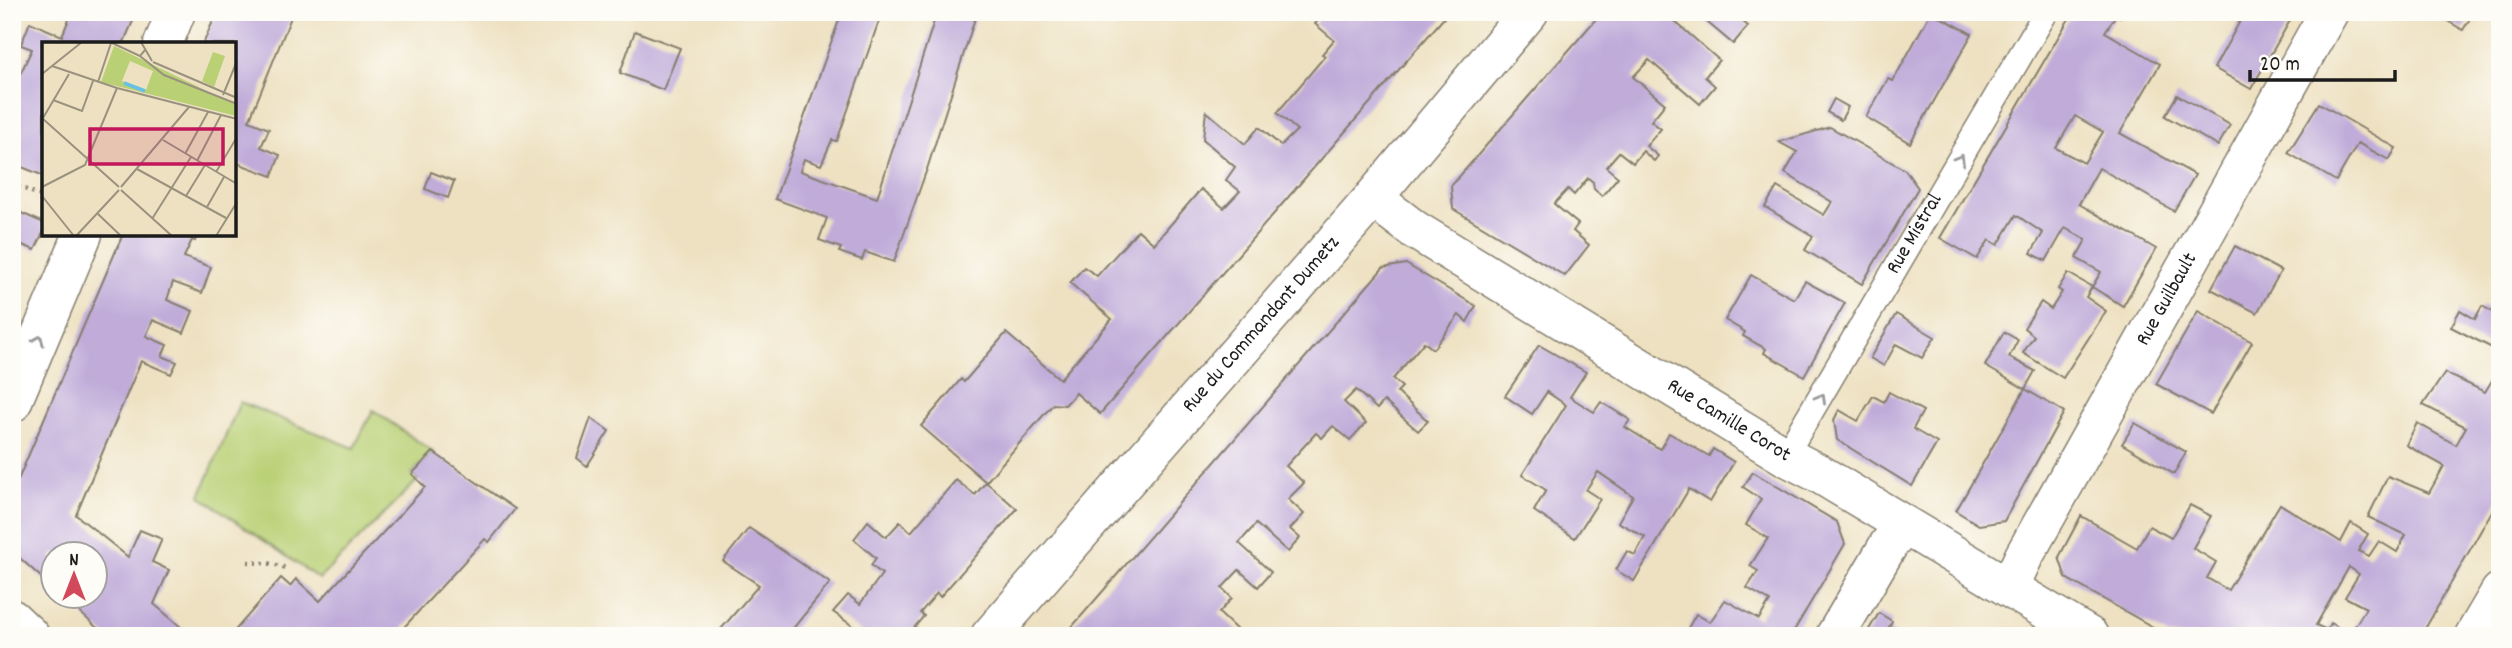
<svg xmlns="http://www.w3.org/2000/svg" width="2512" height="648" viewBox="0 0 2512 648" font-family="Dekko,sans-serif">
  <rect width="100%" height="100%" fill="#fdfcf7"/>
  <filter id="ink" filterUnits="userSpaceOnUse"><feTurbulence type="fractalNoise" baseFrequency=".0143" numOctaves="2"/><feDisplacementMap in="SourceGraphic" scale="14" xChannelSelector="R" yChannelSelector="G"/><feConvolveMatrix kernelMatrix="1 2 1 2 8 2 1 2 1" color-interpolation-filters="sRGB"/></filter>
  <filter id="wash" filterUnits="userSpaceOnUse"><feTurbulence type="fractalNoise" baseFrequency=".00686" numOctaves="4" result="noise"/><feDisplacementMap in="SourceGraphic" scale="28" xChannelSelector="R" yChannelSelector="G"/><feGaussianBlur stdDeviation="1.57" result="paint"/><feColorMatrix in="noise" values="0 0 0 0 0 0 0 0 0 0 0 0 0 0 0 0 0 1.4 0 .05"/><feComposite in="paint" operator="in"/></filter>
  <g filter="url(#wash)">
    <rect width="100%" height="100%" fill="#eee1c1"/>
    <polygon fill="#b9d075" stroke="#6a7648" stroke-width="2" points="240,402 354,448 373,410 433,452 412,474 418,480 319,579 200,496"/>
    <g id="blocks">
      <g fill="#c0abd9" fill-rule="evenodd">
        <polygon points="72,12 137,12 123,44 44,44 44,176 12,163 12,82 16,83 32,49 21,45 30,22 62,36"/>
        <polygon points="217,12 278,12 291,17 249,121 269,129 261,147 280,155 272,176 237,163 234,168 234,44 203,44"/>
        <polygon points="842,12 882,12 837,141 832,140 821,165 804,159 800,171 877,198 937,12 977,12 928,166 894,262 865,252 862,260 839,252 841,248 819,240 827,218 775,199"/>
        <polygon points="1325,12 1449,12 1100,414 1076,393 1065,405 1053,404 986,482 921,426 961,379 964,382 1006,333 1060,379 1112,319 1070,283 1084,267 1097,276 1138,230 1154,244 1201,189 1224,208 1240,191 1226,180 1235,167 1203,139 1206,111 1245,144 1259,127 1281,146 1297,130 1277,113 1325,56 1322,54 1334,40 1315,24"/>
        <polygon points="1602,12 1678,12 1672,19 1719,60 1705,77 1715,86 1700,104 1649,60 1633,77 1665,104 1651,121 1661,129 1646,146 1658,156 1654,161 1643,151 1633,163 1619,152 1606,167 1618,177 1602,196 1594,189 1593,182 1588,178 1574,195 1568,189 1554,204 1578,224 1573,231 1589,245 1565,276 1453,209 1451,186"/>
        <polygon points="1695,12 1752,12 1743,22 1748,26 1733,44"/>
        <polygon points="1931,12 1972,34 1910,143 1866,117 1888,79 1893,81"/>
        <path d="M2073 12H2123L2120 17 2116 15 2105 32 2160 64 2120 133 2195 175 2174 211 2099 168 2079 204 2156 249 2123 306 2092 287 2101 272 2076 258 2086 240 2065 228 2046 261 2031 253 2043 233 2016 215 1998 245 1989 240 1977 259 1940 238ZM2075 116 2103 132 2084 163 2056 148Z"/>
        <polygon points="2245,12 2284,12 2292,17 2251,89 2214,68"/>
        <polygon points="2432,12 2474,12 2463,30"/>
        <polygon points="635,31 680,48 663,90 620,73"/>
        <polygon points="2177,95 2230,125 2218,146 2165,116"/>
        <polygon points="1834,99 1848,107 1841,120 1827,112"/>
        <polygon points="2319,103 2396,148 2389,160 2358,143 2336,181 2288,153"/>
        <polygon points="1830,127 1905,170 1918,188 1862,284 1805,250 1813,236 1765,207 1777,187 1824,215 1832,202 1785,173 1797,152 1779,142"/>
        <polygon points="431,172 454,181 448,198 425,189"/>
        <polygon points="12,209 44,223 44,231 35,250 12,241"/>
        <polygon points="123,234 198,234 195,241 192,240 184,257 211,267 202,293 173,282 167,300 193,311 184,333 153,320 146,336 167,345 162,356 177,362 171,374 141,361 76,515 128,557 140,530 162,539 152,562 169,570 154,604 181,627 173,636 106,636 62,596 94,596 94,554 52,554 52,587 12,551 12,494"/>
        <polygon points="2235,246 2281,271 2257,313 2211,289"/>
        <polygon points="1406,264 1476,306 1467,322 1459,315 1433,349 1424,342 1393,379 1402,387 1397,392 1428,421 1418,431 1384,401 1377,409 1356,390 1344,402 1366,423 1350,440 1333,426 1322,438 1316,433 1286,466 1304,483 1288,499 1304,514 1290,529 1300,538 1288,552 1256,524 1239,543 1271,572 1258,587 1239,570 1222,588 1232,598 1219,613 1238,631 1233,636 1064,636 1383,268"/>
        <polygon points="2068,273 2092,287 2086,297 2106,311 2063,378 2023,353 2034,336 2024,328 2041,302 2051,309 2062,292 2058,289"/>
        <polygon points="1751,275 1794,299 1805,281 1845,303 1804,376 1764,353 1766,349 1743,336 1745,332 1725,320"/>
        <polygon points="2482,306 2500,316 2500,352 2451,327 2460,310 2475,319"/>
        <polygon points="2198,311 2252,342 2211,414 2156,384"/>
        <polygon points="1896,314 1935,337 1922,358 1896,344 1884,366 1870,358"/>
        <polygon points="2004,332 2018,340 2009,357 2035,371 2025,389 2064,412 2004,521 1979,525 1956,511 2025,389 1985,366"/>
        <polygon points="1539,345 1586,372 1570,397 1594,412 1601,402 1630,420 1625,427 1660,449 1669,433 1709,456 1713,449 1734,462 1710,502 1689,489 1634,581 1616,570 1627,551 1635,555 1645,537 1618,522 1633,496 1598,472 1586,490 1600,499 1575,538 1534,511 1546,490 1522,475 1566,405 1547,392 1532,414 1505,396"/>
        <path d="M2500 367V497L2421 636H2169L2066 578 2059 557 2081 516 2137 548 2149 526 2171 538 2190 505 2211 516 2193 548 2216 562 2207 578 2228 590 2280 504 2341 542 2351 523 2368 534 2358 551 2369 556 2379 541 2397 552 2406 535 2368 517 2388 476 2429 493 2444 466 2406 445 2417 423 2456 445 2466 427 2423 405 2445 373 2485 392ZM2349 567 2359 574 2345 597 2366 608 2350 634 2331 623 2327 630 2316 625Z"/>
        <polygon points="1889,392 1923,411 1913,429 1937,443 1912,486 1837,440 1834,420 1839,410 1858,421 1873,396 1884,402"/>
        <polygon points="591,418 609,431 587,466 577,458"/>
        <polygon points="2135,423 2186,452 2174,474 2122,444"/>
        <polygon points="433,452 515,509 489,542 485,539 396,636 230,636 281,578 290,586 296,579 320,601 425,487 412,474"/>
        <polygon points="1753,472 1837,522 1845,544 1791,636 1701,636 1688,628 1696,614 1710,622 1725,600 1759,619 1770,601 1747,588 1758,571 1750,566 1768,538 1746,525 1761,499 1743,487"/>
        <polygon points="956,480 975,495 986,482 1017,509 940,597 937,593 920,613 924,616 907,636 867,636 833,612 848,595 860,604 882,574 871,565 876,558 854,539 868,521 886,537 900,522 911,532"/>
        <polygon points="749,528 830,583 787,636 715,636 759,585 723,561"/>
        <polygon points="1879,613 1892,621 1888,629 1900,636 1865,636"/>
      </g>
    </g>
  </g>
  <g filter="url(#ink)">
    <use href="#blocks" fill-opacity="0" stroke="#857e6e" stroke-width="2"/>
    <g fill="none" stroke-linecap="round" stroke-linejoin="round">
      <g stroke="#857e6e" stroke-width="27">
        <g id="lane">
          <path id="s1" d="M1785 456 2046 12"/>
        </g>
      </g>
      <g stroke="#857e6e" stroke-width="41">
        <g id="street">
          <polyline points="163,44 176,12"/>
          <path id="s2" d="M1373 198 1415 230 1785 456 1818 473 2089 636"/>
          <polyline points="12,403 83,234"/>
          <path id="s3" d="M2009 588 2024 556 2329 12"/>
          <polyline points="12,619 30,636"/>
          <path id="s4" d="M990 636 1373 198 1529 12"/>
          <polyline points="1835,636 1889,544 1905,526"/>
          <polyline points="2474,636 2500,592"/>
        </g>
      </g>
      <g stroke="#857e6e" stroke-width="4.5" stroke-dasharray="2 5" stroke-linecap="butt">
        <polyline points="12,184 44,197"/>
        <polyline points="248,562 273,564 286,568"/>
      </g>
      <use href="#lane" stroke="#fff" stroke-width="24"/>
      <use href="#street" stroke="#fff" stroke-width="38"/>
    </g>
    <defs><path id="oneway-chevron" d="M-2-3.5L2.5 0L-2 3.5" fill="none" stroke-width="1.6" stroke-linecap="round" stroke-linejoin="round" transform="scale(1.75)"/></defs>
    <g stroke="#999">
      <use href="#oneway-chevron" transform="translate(1960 159) rotate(-60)"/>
      <use href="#oneway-chevron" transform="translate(39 340) rotate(-67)"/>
      <use href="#oneway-chevron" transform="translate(1821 398) rotate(-60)"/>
    </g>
  </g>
  <g text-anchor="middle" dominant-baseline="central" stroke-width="5" stroke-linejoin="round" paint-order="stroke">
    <g font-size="21" fill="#1c1c1c" stroke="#fdfcf7">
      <text stroke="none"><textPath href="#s1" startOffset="257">Rue Mistral</textPath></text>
      <text stroke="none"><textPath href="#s3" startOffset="329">Rue Guilbault</textPath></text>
      <text stroke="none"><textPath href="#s4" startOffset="413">Rue du Commandant Dumetz</textPath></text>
      <text stroke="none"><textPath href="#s2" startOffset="420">Rue Camille Corot</textPath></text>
    </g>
  </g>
  <g transform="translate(42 42)">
    <rect width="194" height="194" fill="#eee1c1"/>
    <path d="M72 4 194 63V74L59 40ZM88 19 111 29 104 48 80 39ZM171 10 183 14 172 45 160 39Z" fill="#b9d075" fill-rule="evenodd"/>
    <path fill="none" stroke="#68c1e5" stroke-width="3.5" d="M82 41 103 49"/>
    <path fill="none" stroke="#9a927f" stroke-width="2" d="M68 0 98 14M99 0 110 19M103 8 98 14 122 33 195 62M111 20 195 56M10 24 75 46 195 77M0 32 40 0M56 40 69 1M181 53 195 19M11 58 40 69 51 39M0 76 77 145M1 76 27 32M121 98 195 142M143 112 166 70M155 119 179 73M95 127 184 176M174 130 195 95M0 145 43 123 75 46M79 145 147 65M79 148 130 194M0 154 32 194M144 154 163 123M165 165 182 135M56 172 79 194M110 177 149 115M34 194 77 148M174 194 195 160"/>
    <path fill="#c2185b" fill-opacity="0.15" stroke="#c2185b" stroke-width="3.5" d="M48 87H181V122H48Z"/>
    <rect width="194" height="194" fill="none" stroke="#1c1c1c" stroke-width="3.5"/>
  </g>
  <rect width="2512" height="648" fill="none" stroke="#fdfcf7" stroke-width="42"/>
  <g transform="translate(74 575)"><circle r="33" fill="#fdfcf7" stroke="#a3a29f" stroke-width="2"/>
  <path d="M0-5L12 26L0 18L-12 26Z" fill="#d1495b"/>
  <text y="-10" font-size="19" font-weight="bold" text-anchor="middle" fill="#1c1c1c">N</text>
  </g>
  <path d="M2250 70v10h145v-10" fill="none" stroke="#1c1c1c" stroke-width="3.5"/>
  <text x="2260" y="70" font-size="21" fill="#1c1c1c" stroke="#fdfcf7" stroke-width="5" paint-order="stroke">20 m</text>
</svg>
